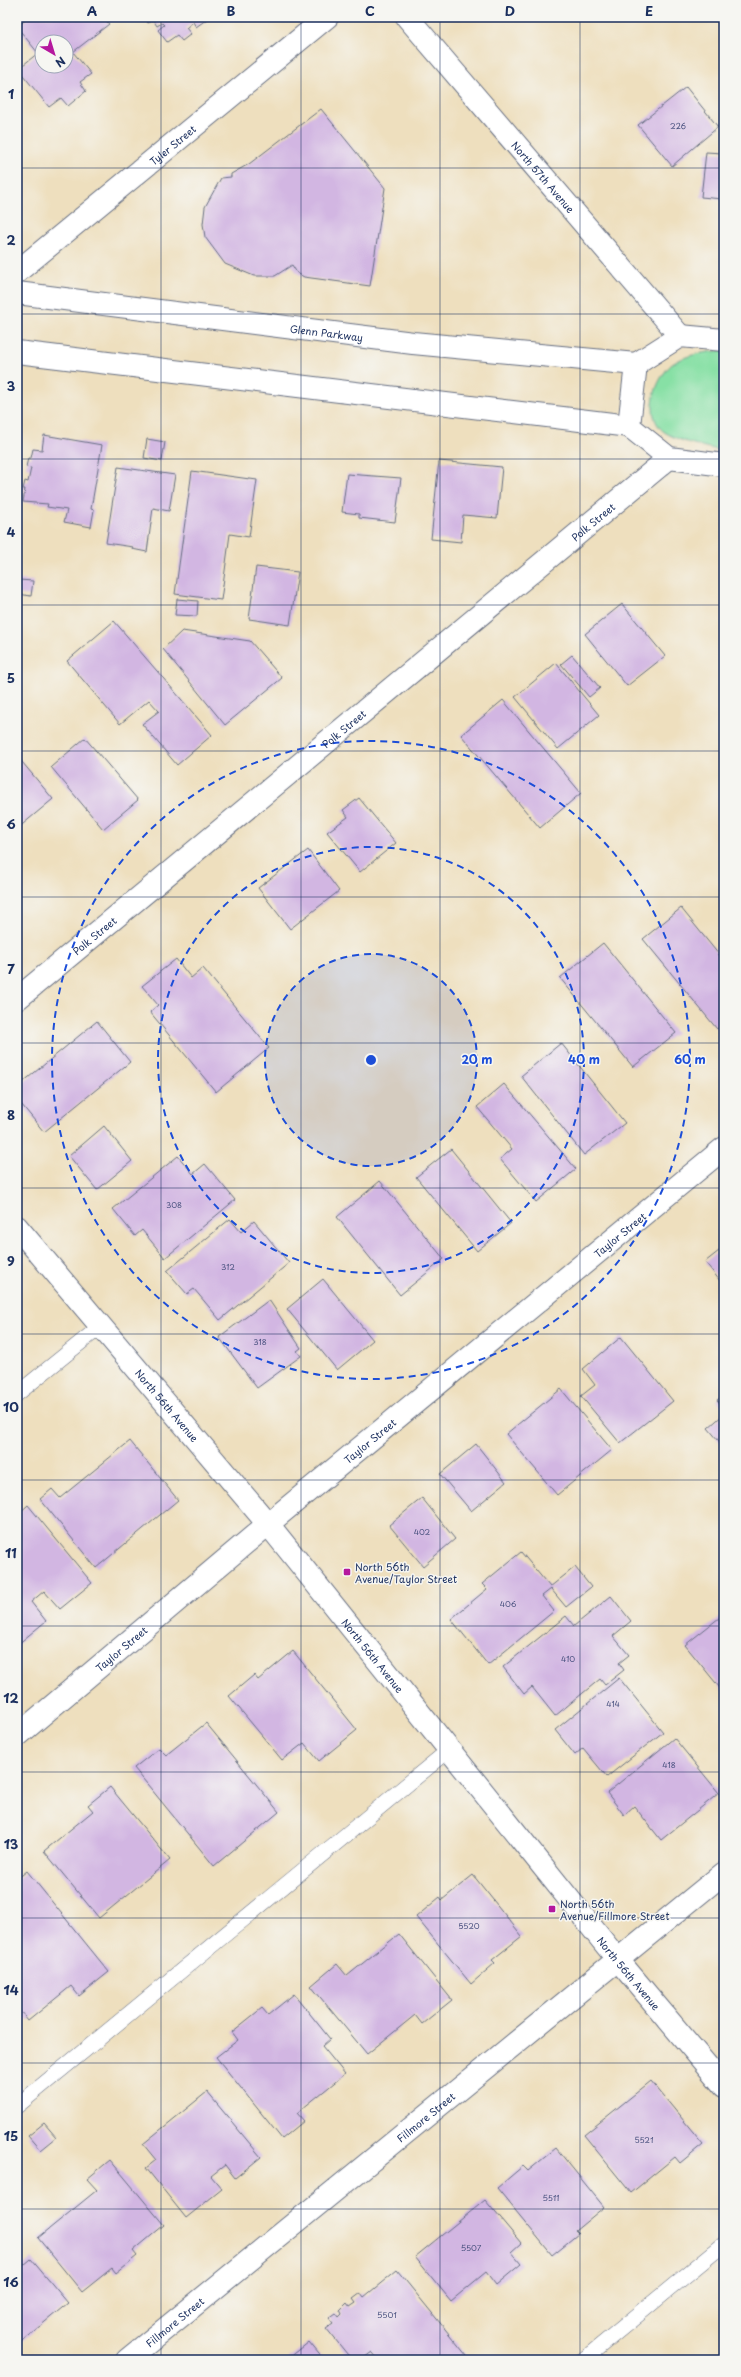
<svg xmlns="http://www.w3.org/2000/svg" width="741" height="2377" viewBox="0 0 741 2377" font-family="'Playpen Sans',sans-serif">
  <rect width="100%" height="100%" fill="#f6f6f2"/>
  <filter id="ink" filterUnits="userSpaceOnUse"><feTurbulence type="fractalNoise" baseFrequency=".025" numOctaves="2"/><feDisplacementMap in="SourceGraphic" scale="8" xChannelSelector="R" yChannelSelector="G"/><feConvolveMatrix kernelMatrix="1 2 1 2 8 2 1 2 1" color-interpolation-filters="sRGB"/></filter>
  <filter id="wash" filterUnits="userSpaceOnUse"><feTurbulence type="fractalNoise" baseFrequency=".012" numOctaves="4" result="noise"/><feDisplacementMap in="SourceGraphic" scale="16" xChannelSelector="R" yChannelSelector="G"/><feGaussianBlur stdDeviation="0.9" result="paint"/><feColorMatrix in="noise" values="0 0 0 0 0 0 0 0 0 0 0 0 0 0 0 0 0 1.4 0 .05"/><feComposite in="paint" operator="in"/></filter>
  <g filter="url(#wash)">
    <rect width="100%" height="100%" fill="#eedfbe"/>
    <path fill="#87e0a5" stroke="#518882" d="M724 350V451C708 448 676 441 663 431 644 414 655 380 671 365 685 354 707 352 724 350Z"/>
    <g id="blocks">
      <g fill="#d2b6e2" fill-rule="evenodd">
        <path d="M29 17H103L109 24 73 52 91 74 80 82 86 91 68 106 61 98 49 107 18 69 38 53 17 27ZM42 42H66V66H42Z"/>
        <polygon points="146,17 210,17 196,27 193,22 186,28 191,34 182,41 177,35 167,42 158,30 164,25 162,23 157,26 153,20 148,23 144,18"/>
        <polygon points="686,87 718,127 672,166 638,125"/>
        <polygon points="321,109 385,188 370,286 304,277 297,273 292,265 275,276 254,276 225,264 205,237 203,224 205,207 221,178 231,177 231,174 249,164"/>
        <polygon points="724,149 724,204 722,204 722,199 701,197 706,152 722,153"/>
        <polygon points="44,435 102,445 91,509 94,510 91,527 64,522 67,510 47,507 48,504 23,502 25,489 23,489 25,481 28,482 31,468 26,467 28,458 31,458 33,449 42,450"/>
        <polygon points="147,439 165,442 162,461 144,458"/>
        <polygon points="439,461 502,467 497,518 463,515 461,542 431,539"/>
        <polygon points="118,467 175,475 169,511 153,508 147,552 132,549 133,547 106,543"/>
        <polygon points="192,471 257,480 249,537 230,534 221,600 175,594"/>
        <polygon points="347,474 401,478 395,522 359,518 359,514 342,512"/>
        <polygon points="256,567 298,572 290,625 249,619"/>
        <polygon points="19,580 33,581 31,596 18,594"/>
        <polygon points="177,599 198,601 197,616 175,615"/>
        <polygon points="622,604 665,656 627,686 585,634"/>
        <polygon points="114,621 212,735 177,765 142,724 159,711 149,700 120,724 67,661"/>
        <polygon points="182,631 250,641 282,678 225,725 163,649"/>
        <polygon points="572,655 600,688 589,697 561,664"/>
        <polygon points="556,663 599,715 558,749 515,697"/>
        <polygon points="503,700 581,793 540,828 461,735"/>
        <polygon points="85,738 138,800 103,829 51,767"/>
        <polygon points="17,756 53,799 17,829"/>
        <polygon points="359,798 396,843 360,872 327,832 348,817 343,810"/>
        <polygon points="308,850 339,891 290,929 258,888"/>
        <polygon points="681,908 724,961 724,1023 717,1029 643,939"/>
        <polygon points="603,943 676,1033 633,1067 560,978"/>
        <polygon points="176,959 191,978 203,968 269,1048 216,1092 150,1012 158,1005 142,986"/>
        <polygon points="97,1021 130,1062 44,1132 17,1099 17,1087"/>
        <polygon points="561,1043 625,1123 584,1155 521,1076"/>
        <polygon points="504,1084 576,1169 536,1202 500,1159 512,1149 477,1107"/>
        <polygon points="104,1126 132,1161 97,1190 69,1156"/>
        <polygon points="451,1149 511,1223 477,1251 416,1177"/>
        <polygon points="178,1156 193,1174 205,1164 235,1200 165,1258 142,1230 135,1236 113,1209"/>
        <polygon points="380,1181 444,1259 400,1295 337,1217"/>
        <polygon points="230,1219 241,1232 254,1221 289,1263 220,1320 194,1289 187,1294 167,1271"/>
        <polygon points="724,1247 724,1286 705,1262"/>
        <polygon points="323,1279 373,1340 337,1370 287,1309"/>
        <polygon points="269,1300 301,1348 297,1351 301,1356 257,1388 219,1337"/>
        <polygon points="621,1337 673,1401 620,1443 581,1396 595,1385 583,1369"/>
        <polygon points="561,1389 612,1450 557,1495 506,1434"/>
        <polygon points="724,1395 724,1408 717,1400"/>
        <polygon points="724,1414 724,1447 708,1428"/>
        <polygon points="130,1441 178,1500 96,1568 40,1499 52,1489 60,1498"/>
        <polygon points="476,1444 506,1482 471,1511 440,1474"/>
        <polygon points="422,1498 455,1539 423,1566 389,1525"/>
        <polygon points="28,1505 92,1583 60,1609 44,1591 31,1602 46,1621 17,1645 17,1515"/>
        <polygon points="521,1552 550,1587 575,1567 591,1587 566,1607 551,1589 542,1596 554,1611 488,1665 451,1619 487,1589 482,1584"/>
        <polygon points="611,1596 631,1621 613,1636 629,1655 619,1663 624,1670 605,1685 600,1679 555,1716 532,1687 524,1694 503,1667 566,1616 574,1626"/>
        <polygon points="724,1614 724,1693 685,1645"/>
        <polygon points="293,1651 357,1730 319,1761 304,1743 282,1760 229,1696 254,1675 258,1680"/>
        <polygon points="619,1678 663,1732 607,1777 583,1748 575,1755 555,1730"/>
        <polygon points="206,1723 279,1812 214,1866 134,1768 159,1748 166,1755"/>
        <polygon points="674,1738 719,1793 661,1840 634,1806 624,1815 607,1793"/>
        <polygon points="110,1787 170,1860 99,1918 44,1851 93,1811 88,1805"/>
        <polygon points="27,1871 109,1972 79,1996 71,1986 28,2021 17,2007 17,1879"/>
        <polygon points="473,1875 522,1936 492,1960 495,1963 471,1984 416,1917 440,1897 442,1900"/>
        <polygon points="399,1934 452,2000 422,2024 415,2015 367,2054 311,1986 337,1964 347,1976"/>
        <polygon points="294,1994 330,2039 322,2046 345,2074 297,2113 304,2121 282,2139 216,2057 238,2040 232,2032 262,2008 268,2015"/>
        <polygon points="651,2081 703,2144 680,2163 675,2157 631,2193 584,2135"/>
        <polygon points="207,2092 261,2157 235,2178 225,2165 211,2176 222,2189 186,2218 146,2168 156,2160 143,2144"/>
        <polygon points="44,2123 56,2137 40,2150 28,2136"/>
        <polygon points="556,2148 604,2207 575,2231 578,2234 552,2255 497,2188 523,2166 528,2171"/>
        <polygon points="110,2160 164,2225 133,2251 137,2256 116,2273 112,2268 82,2292 38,2238 97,2190 87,2179"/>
        <polygon points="485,2200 521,2243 511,2252 521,2264 496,2285 486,2272 451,2301 415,2257"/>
        <polygon points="31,2259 68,2303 17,2345 17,2271"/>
        <polygon points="397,2270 467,2356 462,2360 379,2360 372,2352 361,2360 352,2360 326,2328 333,2323 329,2318 336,2313 339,2317 342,2314 340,2310 347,2303 350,2307 356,2303 353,2299 361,2293 364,2297"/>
        <polygon points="309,2342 324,2360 290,2360 289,2358"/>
      </g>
    </g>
  </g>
  <g filter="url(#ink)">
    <use href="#blocks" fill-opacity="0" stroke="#656d80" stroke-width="1"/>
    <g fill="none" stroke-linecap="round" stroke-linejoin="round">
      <g stroke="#656d80" stroke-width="16">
        <g id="service">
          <polyline points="17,1394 101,1326"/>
          <polyline points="17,2106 449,1750"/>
          <polyline points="583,2360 724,2244"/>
        </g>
      </g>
      <g stroke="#656d80" stroke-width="24">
        <g id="minor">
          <path id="s1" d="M407 17 680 336"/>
          <path id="s2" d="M17 272 327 17"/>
          <path id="s3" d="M17 293 413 343 636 364"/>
          <polyline points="17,352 629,426"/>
          <polyline points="636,364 629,426 669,458 724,465"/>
          <polyline points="636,364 680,336 724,340"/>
          <path id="s4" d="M17 999 669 458"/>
          <path id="s5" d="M17 1736 268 1524 724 1148"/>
          <path id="s6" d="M127 2360 724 1873"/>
        </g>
      </g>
      <g stroke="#656d80" stroke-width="24">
        <g id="tertiary">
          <path id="s7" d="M17 1227 268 1524 618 1960 724 2086"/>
        </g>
      </g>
      <use href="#service" stroke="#fff" stroke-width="15"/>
      <use href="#minor" stroke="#fff" stroke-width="22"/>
      <use href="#tertiary" stroke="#fff" stroke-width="22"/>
    </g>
  </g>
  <path fill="none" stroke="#1b2f5e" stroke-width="1" stroke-opacity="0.55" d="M161 17V2360M301 17V2360M440 17V2360M580 17V2360M17 168H724M17 314H724M17 459H724M17 605H724M17 751H724M17 897H724M17 1043H724M17 1188H724M17 1334H724M17 1480H724M17 1626H724M17 1772H724M17 1918H724M17 2063H724M17 2209H724"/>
  <circle cx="371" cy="1060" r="106" fill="#1d4ed8" fill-opacity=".12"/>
  <g fill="none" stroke="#1d4ed8" stroke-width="2" stroke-dasharray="7 5">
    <circle cx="371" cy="1060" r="106"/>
    <circle cx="371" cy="1060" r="213"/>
    <circle cx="371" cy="1060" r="319"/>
  </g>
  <g fill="#b5179e" stroke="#f6f6f2" stroke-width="1.5">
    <rect x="343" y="1568" width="8" height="8" rx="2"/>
    <rect x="548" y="1905" width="8" height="8" rx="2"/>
  </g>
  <g text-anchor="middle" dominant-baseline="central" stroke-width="3" stroke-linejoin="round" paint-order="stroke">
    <g font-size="8" fill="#49517f">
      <text x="678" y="126">226</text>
      <text x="174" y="1205">308</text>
      <text x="228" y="1267">312</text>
      <text x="260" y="1342">318</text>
      <text x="422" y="1532">402</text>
      <text x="508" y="1604">406</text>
      <text x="568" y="1659">410</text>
      <text x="613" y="1704">414</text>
      <text x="669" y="1765">418</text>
      <text x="469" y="1926">5520</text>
      <text x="644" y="2140">5521</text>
      <text x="551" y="2198">5511</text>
      <text x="471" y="2248">5507</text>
      <text x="387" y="2315">5501</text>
    </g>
    <g font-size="10" fill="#1b2f5e" stroke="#f6f6f2">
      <text stroke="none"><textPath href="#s2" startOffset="201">Tyler Street</textPath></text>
      <text stroke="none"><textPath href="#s1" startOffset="210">North 57th Avenue</textPath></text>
      <text stroke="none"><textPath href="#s3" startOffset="312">Glenn Parkway</textPath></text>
      <text stroke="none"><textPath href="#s4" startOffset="748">Polk Street</textPath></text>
      <text stroke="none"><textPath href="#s4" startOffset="424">Polk Street</textPath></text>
      <text stroke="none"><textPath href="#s4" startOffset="100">Polk Street</textPath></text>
      <text stroke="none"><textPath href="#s5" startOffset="784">Taylor Street</textPath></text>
      <text stroke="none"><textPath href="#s7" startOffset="233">North 56th Avenue</textPath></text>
      <text stroke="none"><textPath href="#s5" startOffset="460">Taylor Street</textPath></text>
      <text stroke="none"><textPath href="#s5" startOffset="136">Taylor Street</textPath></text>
      <text stroke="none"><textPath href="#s7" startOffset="557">North 56th Avenue</textPath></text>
      <text stroke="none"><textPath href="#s7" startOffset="965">North 56th Avenue</textPath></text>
      <text stroke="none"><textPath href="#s6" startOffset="385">Fillmore Street</textPath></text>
      <text stroke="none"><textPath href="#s6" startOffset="61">Fillmore Street</textPath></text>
    </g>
    <g font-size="10" fill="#1b2f5e" stroke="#f6f6f2" text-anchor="start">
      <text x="355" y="1566">North 56th<tspan x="355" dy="12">Avenue/Taylor Street</tspan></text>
      <text x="560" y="1903">North 56th<tspan x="560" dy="12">Avenue/Fillmore Street</tspan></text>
    </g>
  </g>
  <circle cx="371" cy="1060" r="6" fill="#1d4ed8" stroke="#f6f6f2" stroke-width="2"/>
  <g font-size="12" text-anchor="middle" font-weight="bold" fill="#1d4ed8" stroke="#f6f6f2" stroke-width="3" stroke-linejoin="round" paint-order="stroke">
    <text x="477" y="1064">20 m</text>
    <text x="584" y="1064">40 m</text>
    <text x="690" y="1064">60 m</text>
  </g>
  <rect width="741" height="2377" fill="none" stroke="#f6f6f2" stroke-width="44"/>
  <g transform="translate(54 54) rotate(142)"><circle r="19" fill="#f6f6f2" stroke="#9ea6b7"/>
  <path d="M0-3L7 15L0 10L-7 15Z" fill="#b5179e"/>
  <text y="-6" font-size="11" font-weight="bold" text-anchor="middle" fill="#1b2f5e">N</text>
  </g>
  <rect x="22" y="22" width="697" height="2333" fill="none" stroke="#1b2f5e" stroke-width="1.5"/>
  <g font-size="13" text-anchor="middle" font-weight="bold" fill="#1b2f5e">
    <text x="92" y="16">A</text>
    <text x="231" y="16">B</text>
    <text x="370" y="16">C</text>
    <text x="510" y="16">D</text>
    <text x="649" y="16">E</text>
    <text x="11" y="99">1</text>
    <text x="11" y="245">2</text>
    <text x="11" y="391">3</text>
    <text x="11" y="537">4</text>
    <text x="11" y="683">5</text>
    <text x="11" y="829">6</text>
    <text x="11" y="974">7</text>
    <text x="11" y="1120">8</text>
    <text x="11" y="1266">9</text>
    <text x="11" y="1412">10</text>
    <text x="11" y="1558">11</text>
    <text x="11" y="1703">12</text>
    <text x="11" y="1849">13</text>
    <text x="11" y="1995">14</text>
    <text x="11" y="2141">15</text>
    <text x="11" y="2287">16</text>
  </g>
</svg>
